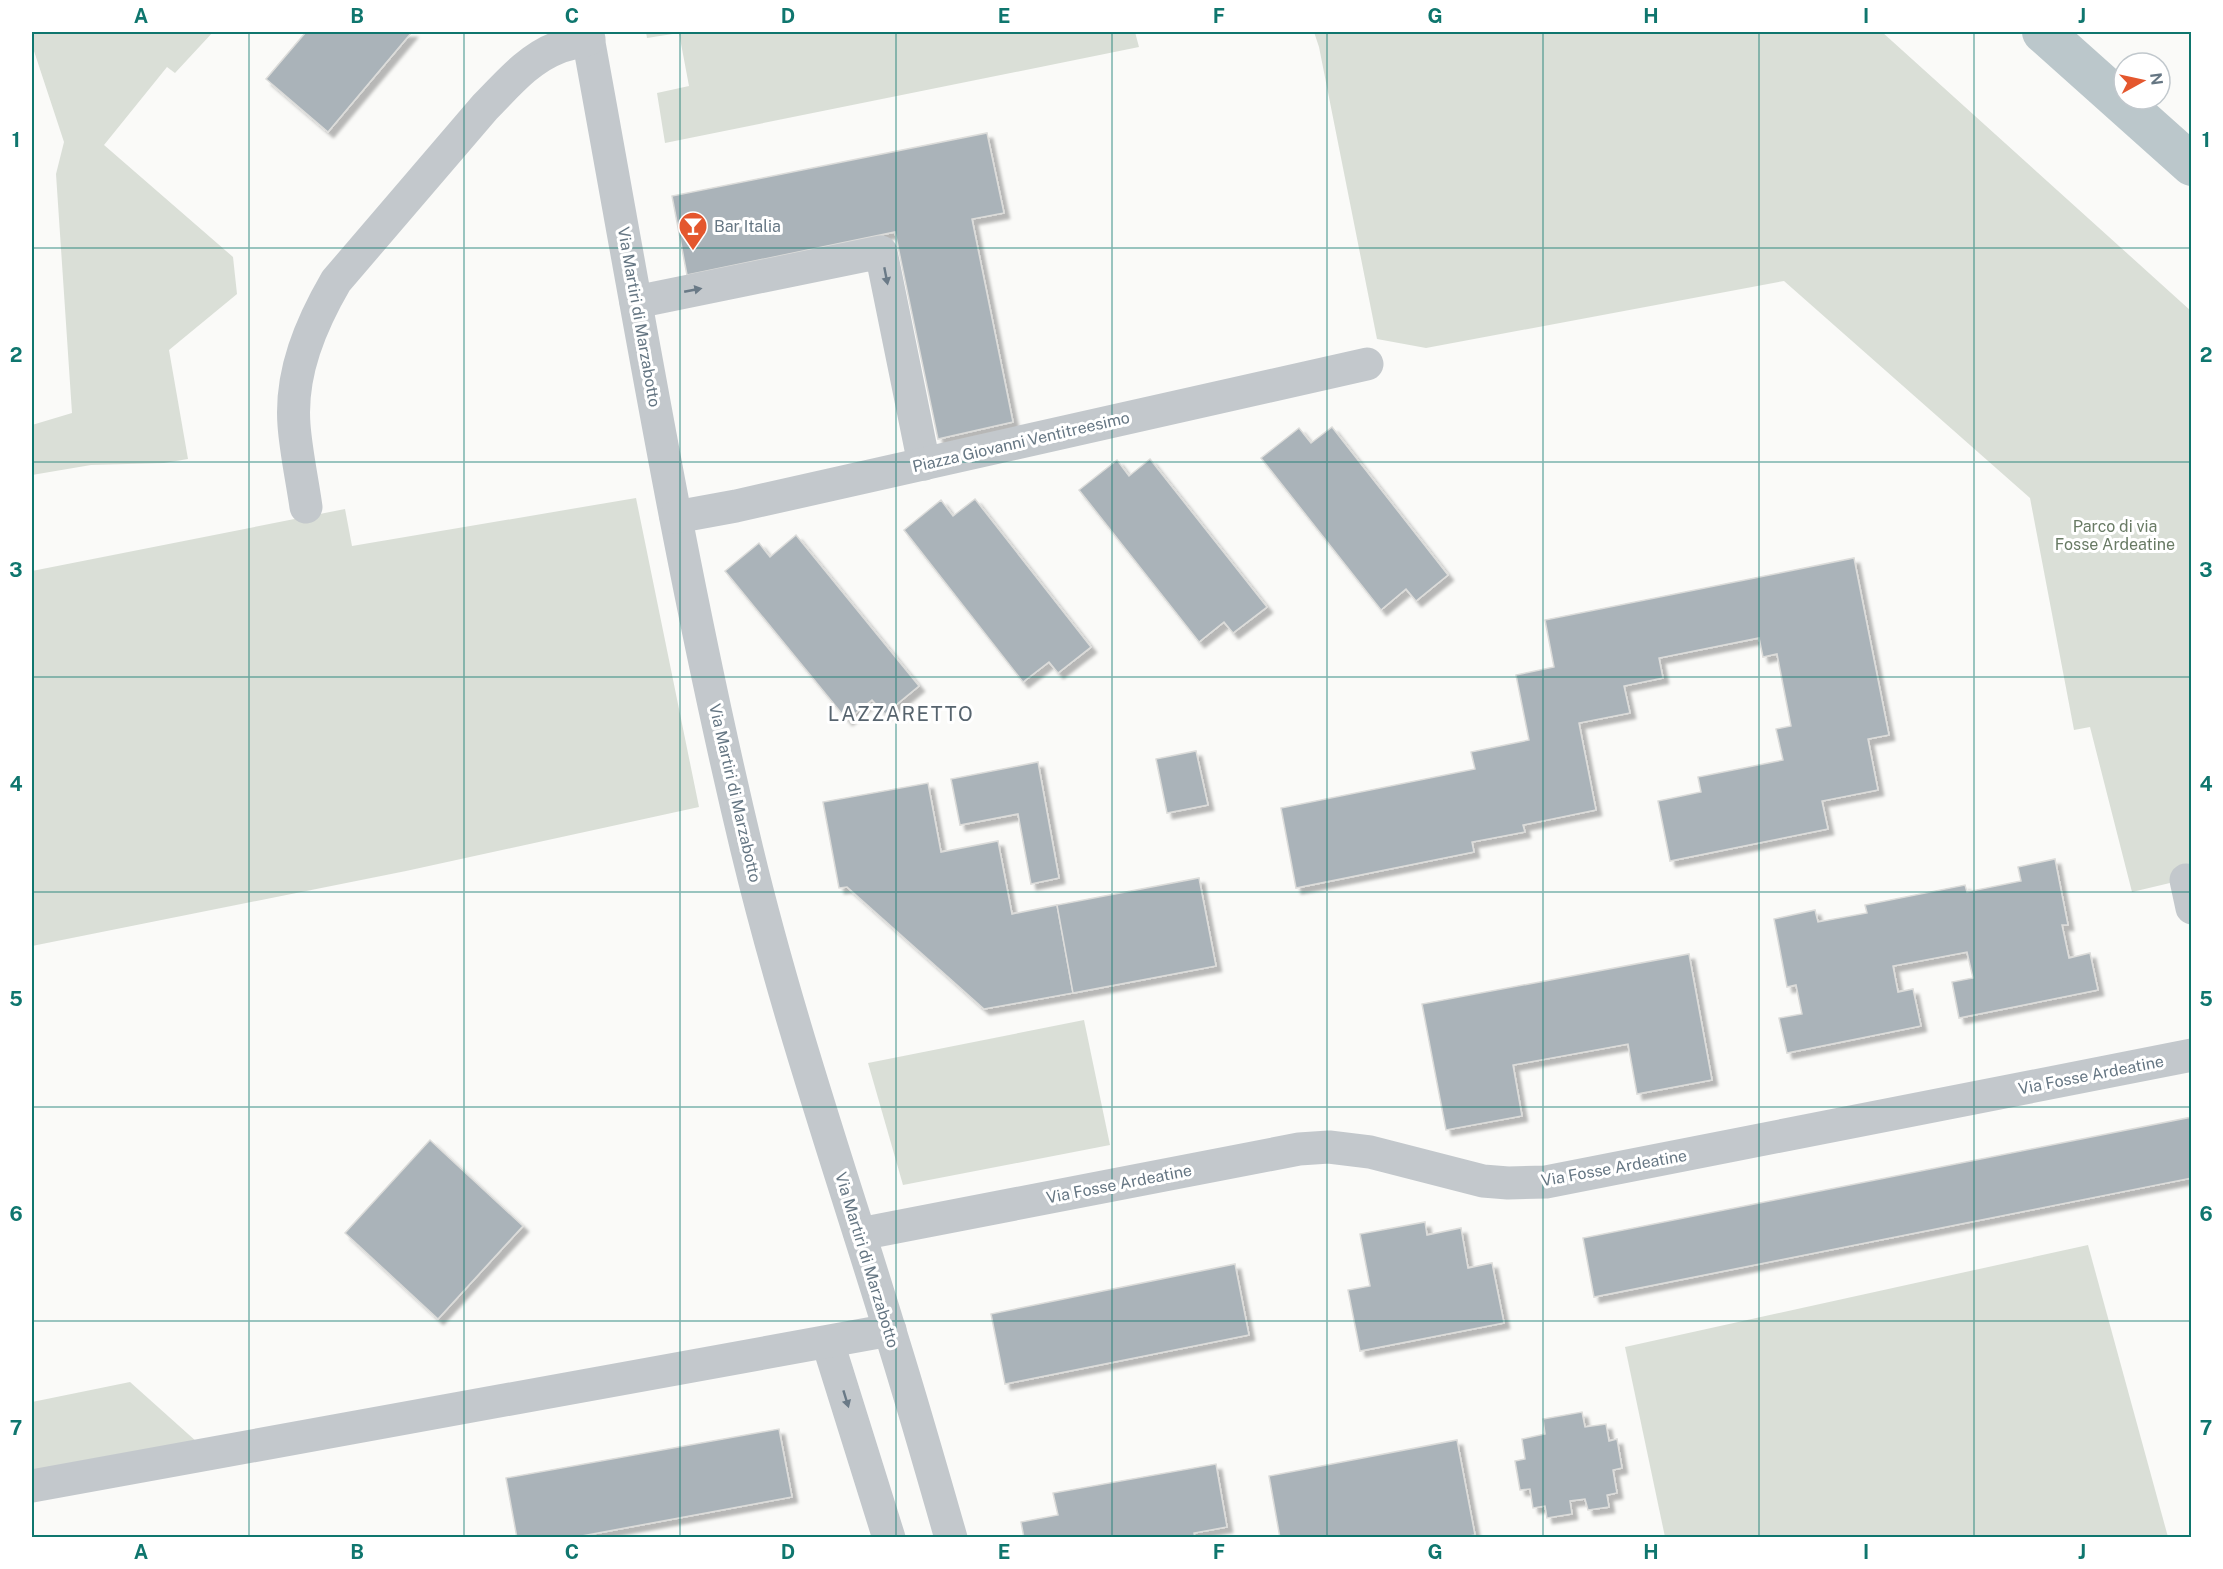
<svg xmlns="http://www.w3.org/2000/svg" width="2223" height="1569" viewBox="0 0 2223 1569" font-family="'Public Sans',sans-serif">
  <defs>
    <filter id="shadow"><feDropShadow dx="5.5" dy="5.5" stdDeviation="1.5" flood-color="#0004"/></filter>
  </defs>
  <rect width="100%" height="100%" fill="#fafaf8"/>
  <g fill="#dadfd7">
    <polygon points="32,32 213,32 175,73 167,67 104,145 233,257 237,294 169,350 188,459 164,463 91,465 32,475 32,425 72,413 56,174 64,142 32,45"/>
    <polygon points="646,32 1135,32 1139,47 665,143 657,93 689,86 679,33 647,38"/>
    <polygon points="1314,32 1882,32 2191,311 2191,878 2132,892 2090,727 2074,730 2030,498 1784,281 1426,348 1377,339 1319,47"/>
    <polygon points="636,498 699,807 406,871 32,946 32,571 345,509 352,546"/>
    <polygon points="1084,1020 1110,1145 903,1185 868,1063"/>
    <polygon points="2088,1245 2168,1537 1665,1537 1625,1347"/>
    <polygon points="130,1382 197,1442 32,1470 32,1402"/>
  </g>
  <g fill="none" stroke-linecap="round" stroke-linejoin="round">
    <polyline stroke="#bbc7cb" stroke-width="42" points="2043,32 2192,165"/>
  </g>
  <g fill="#aab3b9" stroke="#dcdcda" stroke-width="1.5" filter="url(#shadow)">
    <polygon points="306,32 412,32 328,132 266,79"/>
    <polygon points="987,133 1004,213 972,219 1013,422 938,439 895,232 687,275 672,196"/>
    <polygon points="1332,427 1448,575 1416,601 1406,589 1381,610 1261,458 1299,428 1311,443"/>
    <polygon points="1150,459 1267,607 1233,633 1224,622 1199,642 1079,490 1117,460 1129,476"/>
    <polygon points="975,499 1091,647 1058,673 1049,662 1023,682 904,530 941,500 953,516"/>
    <polygon points="796,535 919,686 885,714 872,700 847,720 725,571 759,543 770,557"/>
    <polygon points="1854,558 1889,735 1868,739 1878,790 1822,801 1828,829 1670,861 1658,801 1701,792 1698,777 1783,760 1776,729 1791,726 1777,654 1763,657 1759,638 1659,658 1663,678 1624,686 1630,713 1579,723 1596,810 1523,825 1525,832 1472,842 1474,852 1296,888 1281,808 1475,769 1471,752 1529,740 1516,675 1554,667 1545,620"/>
    <polygon points="1196,751 1208,805 1167,813 1156,759"/>
    <polygon points="1038,762 1059,878 1031,884 1018,814 960,825 951,779"/>
    <polygon points="928,783 941,852 998,841 1012,914 1057,905 1073,993 984,1009 847,887 839,888 823,802"/>
    <polygon points="2055,859 2068,925 2062,925 2069,958 2090,953 2098,990 1959,1018 1952,982 1973,978 1967,952 1893,966 1898,992 1913,989 1921,1026 1787,1053 1779,1018 1802,1014 1796,985 1787,987 1774,919 1815,910 1818,922 1867,913 1865,905 1965,885 1967,892 2021,881 2018,867"/>
    <polygon points="1199,878 1216,966 1073,993 1057,905"/>
    <polygon points="1689,954 1712,1080 1637,1094 1628,1044 1513,1065 1522,1116 1446,1130 1422,1004"/>
    <polygon points="2192,1117 2192,1178 1594,1297 1583,1238"/>
    <polygon points="430,1140 523,1226 438,1319 345,1233"/>
    <polygon points="1425,1222 1427,1235 1461,1228 1468,1268 1492,1263 1504,1323 1360,1351 1348,1290 1370,1286 1360,1234"/>
    <polygon points="1235,1264 1249,1335 1005,1384 991,1314"/>
    <polygon points="1582,1412 1585,1427 1606,1424 1609,1441 1617,1439 1622,1468 1613,1470 1617,1493 1607,1495 1609,1507 1588,1510 1585,1499 1570,1501 1572,1514 1547,1518 1545,1506 1533,1508 1530,1489 1520,1490 1515,1461 1525,1459 1522,1439 1545,1434 1543,1419"/>
    <polygon points="779,1429 792,1497 571,1538 517,1538 506,1478"/>
    <polygon points="1457,1440 1475,1535 1459,1538 1280,1538 1269,1476"/>
    <polygon points="1216,1464 1227,1527 1194,1533 1195,1538 1024,1538 1021,1522 1058,1515 1053,1493"/>
  </g>
  <g fill="none" stroke-linecap="round" stroke-linejoin="round">
    <g stroke="#c3c8cc" stroke-width="33">
      <path d="M587 32C637 305 682 580 747 850 786 1012 840 1169 889 1328 911 1398 931 1468 951 1538"/>
      <polyline points="636,302 881,252 924,464"/>
      <path d="M306 507C302 479 296 452 294 425 290 373 311 324 336 281L485 107C506 86 528 59 557 48 567 44 578 42 589 39"/>
      <polyline points="676,517 736,506 1367,364"/>
      <polyline points="2186,880 2192,908"/>
      <polyline points="860,1234 1299,1149 1329,1147 1370,1152 1483,1181 1508,1183 1546,1182 2192,1055"/>
      <polyline points="828,1343 889,1538"/>
      <polyline points="32,1486 890,1330"/>
    </g>
  </g>
  <defs><path id="oneway-solid" d="M-6-.8H1V-3.2L6.5 0L1 3.2V.8H-6Z" transform="scale(1.5)"/></defs>
  <g fill="#6a7a87">
    <use href="#oneway-solid" transform="translate(886 276) rotate(79)"/>
    <use href="#oneway-solid" transform="translate(693 290) rotate(-11)"/>
    <use href="#oneway-solid" transform="translate(846 1399) rotate(73)"/>
  </g>
  <path fill="none" stroke="#0f766e" stroke-width="1.5" stroke-opacity="0.55" d="M249 32V1538M464 32V1538M680 32V1538M896 32V1538M1112 32V1538M1327 32V1538M1543 32V1538M1759 32V1538M1974 32V1538M32 248H2192M32 462H2192M32 677H2192M32 892H2192M32 1107H2192M32 1321H2192"/>
  <defs>
    <g id="bar-pin" transform="scale(1.5)"><path d="M0 17L-7.5 6A9.5 9.5 0 1 1 7.5 6Z" fill="#e4572e" stroke="#fff"/><path d="M-6-5H6L.8 .8V4.5H3.5V6h-7V4.5H-.8V.8Z" fill="#fff"/></g>
  </defs>
  <g fill-rule="evenodd">
    <use href="#bar-pin" x="693" y="226"/>
  </g>
  <g text-anchor="middle" dominant-baseline="central" stroke-width="6" stroke-linejoin="round" paint-order="stroke">
    <g font-size="16" fill="#657683" stroke="#fff" text-anchor="start">
      <text x="714" y="226">Bar Italia</text>
    </g>
    <g font-size="16" fill="#657683" stroke="#fff">
      <text transform="translate(639 317) rotate(80)">Via Martiri di Marzabotto</text>
      <text transform="translate(1021 442) rotate(-13)">Piazza Giovanni Ventitreesimo</text>
      <text transform="translate(735 793) rotate(77)">Via Martiri di Marzabotto</text>
      <text transform="translate(2091 1075) rotate(-11)">Via Fosse Ardeatine</text>
      <text transform="translate(1614 1168) rotate(-10)">Via Fosse Ardeatine</text>
      <text transform="translate(1119 1184) rotate(-11)">Via Fosse Ardeatine</text>
      <text transform="translate(867 1260) rotate(73)">Via Martiri di Marzabotto</text>
    </g>
    <g font-size="16" fill="#687a64" stroke="#fff">
      <text x="2115" y="526">Parco di via<tspan x="2115" dy="18">Fosse Ardeatine</tspan></text>
    </g>
    <g font-size="20" letter-spacing="1.5" fill="#57646e" stroke="#fff">
      <text x="901" y="714">LAZZARETTO</text>
    </g>
  </g>
  <rect width="2223" height="1569" fill="none" stroke="#ffffff" stroke-width="66"/>
  <g transform="translate(2142 81) rotate(82)"><circle r="28" fill="#ffffff" stroke="#c1c8cd" stroke-width="1.5"/>
  <path d="M0-4.5L10 22L0 15L-10 22Z" fill="#e4572e"/>
  <text y="-9" font-size="16" font-weight="bold" text-anchor="middle" fill="#657683">N</text>
  </g>
  <rect x="33" y="33" width="2157" height="1503" fill="none" stroke="#0f766e" stroke-width="2"/>
  <g font-size="20" text-anchor="middle" font-weight="bold" fill="#0f766e">
    <text x="141" y="23">A</text>
    <text x="357" y="23">B</text>
    <text x="572" y="23">C</text>
    <text x="788" y="23">D</text>
    <text x="1004" y="23">E</text>
    <text x="1219" y="23">F</text>
    <text x="1435" y="23">G</text>
    <text x="1651" y="23">H</text>
    <text x="1866" y="23">I</text>
    <text x="2082" y="23">J</text>
    <text x="16" y="147">1</text>
    <text x="2206" y="147">1</text>
    <text x="16" y="362">2</text>
    <text x="2206" y="362">2</text>
    <text x="16" y="577">3</text>
    <text x="2206" y="577">3</text>
    <text x="16" y="791">4</text>
    <text x="2206" y="791">4</text>
    <text x="16" y="1006">5</text>
    <text x="2206" y="1006">5</text>
    <text x="16" y="1221">6</text>
    <text x="2206" y="1221">6</text>
    <text x="16" y="1435">7</text>
    <text x="2206" y="1435">7</text>
    <text x="141" y="1559">A</text>
    <text x="357" y="1559">B</text>
    <text x="572" y="1559">C</text>
    <text x="788" y="1559">D</text>
    <text x="1004" y="1559">E</text>
    <text x="1219" y="1559">F</text>
    <text x="1435" y="1559">G</text>
    <text x="1651" y="1559">H</text>
    <text x="1866" y="1559">I</text>
    <text x="2082" y="1559">J</text>
  </g>
</svg>
